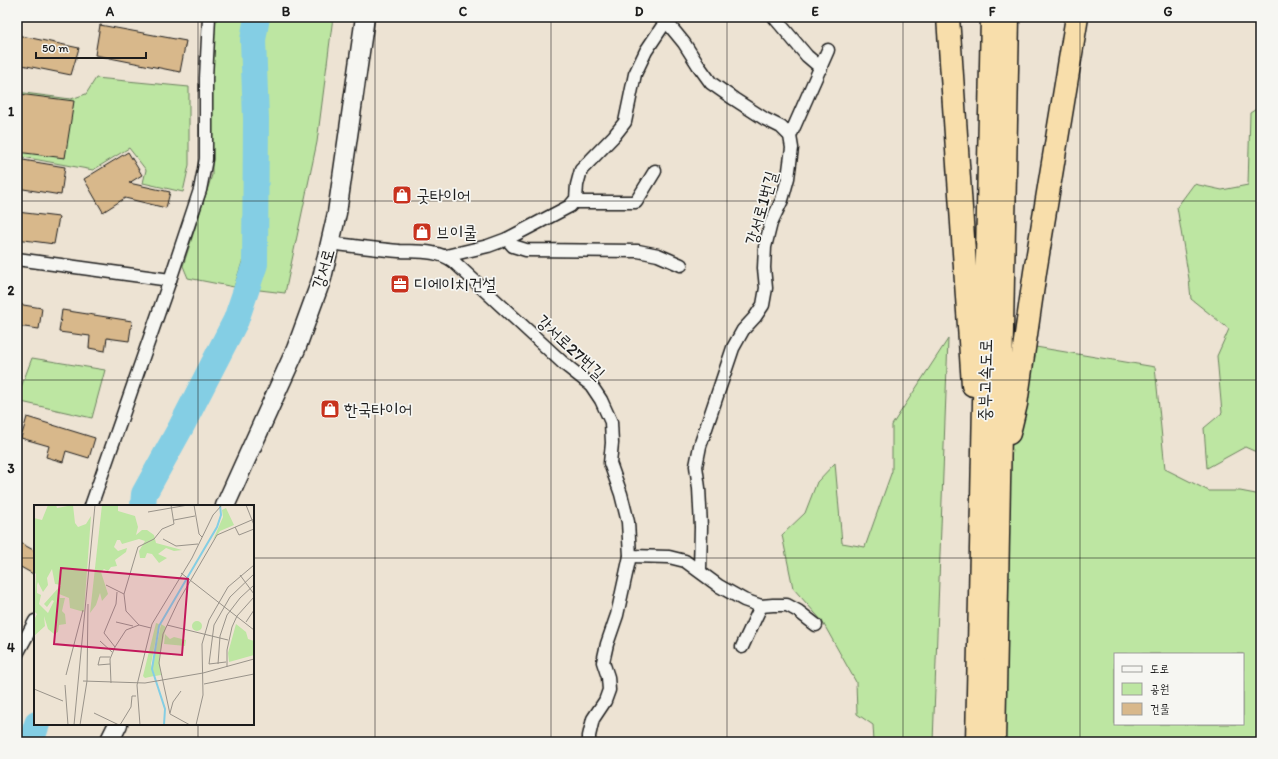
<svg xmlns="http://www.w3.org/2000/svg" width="1278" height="759" viewBox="0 0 1278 759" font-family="Itim,'Poor Story',sans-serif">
  <rect width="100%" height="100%" fill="#ede3d3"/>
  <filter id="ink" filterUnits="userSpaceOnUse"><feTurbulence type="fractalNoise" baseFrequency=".025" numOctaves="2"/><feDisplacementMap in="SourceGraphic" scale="8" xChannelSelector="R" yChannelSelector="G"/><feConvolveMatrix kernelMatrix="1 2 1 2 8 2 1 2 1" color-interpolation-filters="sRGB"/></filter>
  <g filter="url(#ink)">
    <g fill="#bde6a2" stroke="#6c815f" fill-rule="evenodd">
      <polygon points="216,17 247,17 243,41 247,163 247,247 234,287 188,278 183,266 212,175 212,46"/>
      <polygon points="269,17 333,17 317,142 285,293 251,289 260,260 264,45"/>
      <polygon points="96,78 189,87 189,165 183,192 143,183 146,170 129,148 93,170 17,156 17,92 71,99 86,94"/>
      <polygon points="1261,106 1261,454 1245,447 1207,468 1204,428 1222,413 1217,356 1229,329 1191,299 1189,279 1177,207 1194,184 1222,190 1248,185 1250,113"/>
      <polygon points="948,339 933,742 874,742 873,725 857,714 856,682 822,621 793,588 782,535 805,513 817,482 835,463 842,543 865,547 892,471 892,425"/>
      <path d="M1012 343 1155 367 1165 469 1209 491H1240L1261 495V583L1259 585 1261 590V742H1003ZM1115 654H1243V724H1115Z"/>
      <polygon points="32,358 105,370 92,418 17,401 17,398"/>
    </g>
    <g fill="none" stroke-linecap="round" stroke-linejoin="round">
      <g stroke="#84cee4" stroke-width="26">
        <polyline points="143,506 144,494 181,427 236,320 255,264 256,119 253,40 257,17"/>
        <polyline points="31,742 37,724"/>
      </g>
    </g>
    <g fill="#d8b88b" stroke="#1c1c1c">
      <polygon points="100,25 186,41 180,72 95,55"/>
      <polygon points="17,35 79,48 71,75 17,64"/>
      <polygon points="19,94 74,101 65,158 17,152 17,101"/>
      <polygon points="128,152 142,175 129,183 170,192 166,208 125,198 103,212 84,179"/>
      <polygon points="17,159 65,167 61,195 17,188"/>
      <polygon points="17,212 59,217 54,244 17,239"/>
      <polygon points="17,304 42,308 39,329 17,326"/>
      <polygon points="62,310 132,321 129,341 107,338 105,351 89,348 90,336 59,332"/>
      <polygon points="27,417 95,438 89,458 66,451 63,462 46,457 49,446 21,438"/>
      <polygon points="17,541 35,551 35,575 17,565"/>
    </g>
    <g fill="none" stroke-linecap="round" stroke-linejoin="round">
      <g stroke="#1c1c1c" stroke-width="15">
        <g id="street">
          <polyline points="668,17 666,21 684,43 698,65 711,83 734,99 765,119 781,127 790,136 792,148 788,178 782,200 771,223 765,247 764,268 766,288 763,305 755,317 743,330 733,348 700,446 696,466 699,488 701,527 700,570"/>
          <polyline points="774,17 807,56 821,68"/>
          <polyline points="790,136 828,50"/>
          <polyline points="574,202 636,202 655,171"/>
          <polyline points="507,239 513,246 526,250 638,251 658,255 681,265"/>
          <path d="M330 243C353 246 376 249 399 251 418 252 437 250 453 261L563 363 591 385 601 400 611 422 612 443 610 463 621 494 628 522 630 556 617 615 607 644 603 662 608 677 609 690 605 701 593 719 589 736V742"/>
          <polyline points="446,256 488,246 507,239 570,206 576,199 577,185 581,170 614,136 625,122 635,74 646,51 666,21"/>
          <polyline points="17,259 170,280"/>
          <polyline points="91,506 170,280 200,190 206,159 206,78 209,17"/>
          <polyline points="630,556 669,557 685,561 719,586 744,600 761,606 773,605 787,605 798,611 816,625"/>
          <polyline points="742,647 761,606"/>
          <polyline points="17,654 35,621"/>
        </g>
      </g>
      <g stroke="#1c1c1c" stroke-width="21">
        <g id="secondary">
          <polyline points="225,506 296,349 322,278 337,213 365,17"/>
          <polyline points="109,742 118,724"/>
        </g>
      </g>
      <g stroke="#1c1c1c" stroke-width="25">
        <g id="highway">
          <polyline points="948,17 973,385"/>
          <polyline points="1009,433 1016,404 1035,272 1077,17"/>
          <polyline points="977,742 992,17"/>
          <polyline points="994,742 1008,17"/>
        </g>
      </g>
      <use href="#street" stroke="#f6f6f2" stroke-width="12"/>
      <use href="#secondary" stroke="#f6f6f2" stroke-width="18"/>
      <use href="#highway" stroke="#f8deab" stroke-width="22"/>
    </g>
  </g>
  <path fill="none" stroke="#1c1c1c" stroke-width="1" stroke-opacity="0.55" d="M198 17V506M375 17V742M551 17V742M727 17V742M903 17V742M1080 17V742M17 201H1261M17 380H1261M17 558H35M253 558H1261M198 724V742"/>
  <defs>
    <g id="shop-square" transform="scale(1)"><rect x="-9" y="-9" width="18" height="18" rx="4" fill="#c8321e" stroke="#f6f6f2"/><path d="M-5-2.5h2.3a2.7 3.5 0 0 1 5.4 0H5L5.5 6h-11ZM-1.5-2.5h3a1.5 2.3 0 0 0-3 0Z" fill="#fff"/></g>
    <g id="office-square" transform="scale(1)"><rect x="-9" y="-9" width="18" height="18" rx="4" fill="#c8321e" stroke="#f6f6f2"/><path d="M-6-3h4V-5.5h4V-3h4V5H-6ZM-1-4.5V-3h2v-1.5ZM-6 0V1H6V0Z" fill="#fff"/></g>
  </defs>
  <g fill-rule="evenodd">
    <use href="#shop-square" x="402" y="195"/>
    <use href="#shop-square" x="422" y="232"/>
    <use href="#office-square" x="400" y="284"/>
    <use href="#shop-square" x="330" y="409"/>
  </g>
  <g text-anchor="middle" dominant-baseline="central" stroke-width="3.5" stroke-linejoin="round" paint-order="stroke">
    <g font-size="17" fill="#1c1c1c" stroke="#f6f6f2" text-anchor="start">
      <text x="416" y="195">굿타이어</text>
      <text x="436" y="232">브이쿨</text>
      <text x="414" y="284">디에이치건설</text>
      <text x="344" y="409">한국타이어</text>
    </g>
    <g font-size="17" fill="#1c1c1c" stroke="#f6f6f2">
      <text transform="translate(761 208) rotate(-74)">강서로1번길</text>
      <text transform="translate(323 269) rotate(-74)">강서로</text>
      <text transform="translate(571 347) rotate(43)">강서로27번길</text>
      <text transform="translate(985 380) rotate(-89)">중부고속도로</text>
    </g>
  </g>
  <g transform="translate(34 505)">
    <rect width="220" height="220" fill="#ede3d3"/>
    <path d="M14 0H22L23 3 39 0 41 18 44 22 52 19 57 11 50 107 36 103 35 93 25 89 26 93H31L28 106 31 109 32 119 25 120 24 127 20 129 14 124 10 111 11 121 0 131V115L3 109 0 106 2 69 0 67V13L8 15ZM18 64 21 79 27 80 10 99 13 102 18 95 20 96 14 108 5 99 7 90 3 88V80L4 77 9 87 14 80 13 73ZM68 0H84V6L101 11 104 22 102 30 108 25H113L120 30 122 38 148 45 140 46 132 43 124 49 133 53 125 58 118 49 113 48 111 53H106L105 46 111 36 105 34 88 39 86 35H83L80 42 84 46 93 43 92 47 81 55 83 61 77 62 74 66 70 64 67 67 74 89 68 96 66 88 62 100 56 108ZM192 3 200 20 186 26 179 35 189 12 188 5ZM158 121a5 5 0 1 1 10 0a5 5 0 1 1-10 0ZM122 118 125 119 117 159 120 171 111 173 109 171ZM127 119 132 122 125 153 127 170 121 171 118 162ZM202 119 212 127 214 134 220 136V150L195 157 194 148ZM131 129 136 134 140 132 152 135 151 141 130 139Z" fill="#bde6a2" fill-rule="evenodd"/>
    <path fill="none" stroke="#84cee4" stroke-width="2" d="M130 220 131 204 118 164 125 121 183 22 187 10 186 0"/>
    <path fill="none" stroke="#99938a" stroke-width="1" d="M160 0 165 29 168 32M212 0 220 20M114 7 154 0M140 15 161 11M201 22 205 30 220 24M129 34 142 41 164 39M147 68 220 125M206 70 220 89M72 80 90 89M82 117 99 121M212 117 220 105M133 120 194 135M117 123 105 120 92 106 90 89 104 42 120 34 128 24 140 19 137 0M66 136 78 147M81 142 92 125 105 120M192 157 175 159 180 120 196 92 220 69M76 159 64 160 66 152H76M184 159 186 131 193 110 206 93 220 80M193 162V145L198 122 203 111 220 92M32 170 49 105M49 176 111 178 169 168 220 154M77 178 76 154 81 142 70 128 82 99 83 87M170 179 220 169M31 180 34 220M0 184 29 196M60 208 85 220M136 208 139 197 147 186M40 220 61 0M46 220 53 176 54 99M86 220 97 202 98 191H102M106 220 103 180 118 119 158 53 179 10 188 0M156 220 136 209 125 158 129 129 144 97 183 30 220 14M162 220 169 190 168 139 175 115 194 82 220 60"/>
    <path fill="#c2185b" fill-opacity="0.15" stroke="#c2185b" stroke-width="2" d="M27 63 154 74 148 150 20 139Z"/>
    <rect width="220" height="220" fill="none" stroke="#1c1c1c" stroke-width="2"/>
  </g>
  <rect width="1278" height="759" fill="none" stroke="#f6f6f2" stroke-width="44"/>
  <rect x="1114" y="653" width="130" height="72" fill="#f6f6f2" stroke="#9f9f9c"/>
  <rect x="1122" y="666" width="20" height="6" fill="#f6f6f2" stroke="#9f9f9c"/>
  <text x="1150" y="673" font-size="12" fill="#1c1c1c">도로</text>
  <rect x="1122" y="683" width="20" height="12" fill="#bde6a2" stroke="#9f9f9c"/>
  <text x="1150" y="693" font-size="12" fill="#1c1c1c">공원</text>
  <rect x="1122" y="703" width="20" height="12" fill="#d8b88b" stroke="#9f9f9c"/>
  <text x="1150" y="713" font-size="12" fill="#1c1c1c">건물</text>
  <path d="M36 52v6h110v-6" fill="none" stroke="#1c1c1c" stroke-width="2"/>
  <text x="42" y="52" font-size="12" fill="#1c1c1c" stroke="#f6f6f2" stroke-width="3" paint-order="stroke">50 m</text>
  <rect x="22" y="22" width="1234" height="715" fill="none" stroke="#1c1c1c" stroke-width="1.5"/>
  <g font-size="13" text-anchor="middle" font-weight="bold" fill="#1c1c1c">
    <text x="110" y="16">A</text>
    <text x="286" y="16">B</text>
    <text x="463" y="16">C</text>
    <text x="639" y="16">D</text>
    <text x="815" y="16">E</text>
    <text x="992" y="16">F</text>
    <text x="1168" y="16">G</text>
    <text x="11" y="116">1</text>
    <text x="11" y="295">2</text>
    <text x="11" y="473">3</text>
    <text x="11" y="652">4</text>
  </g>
</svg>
